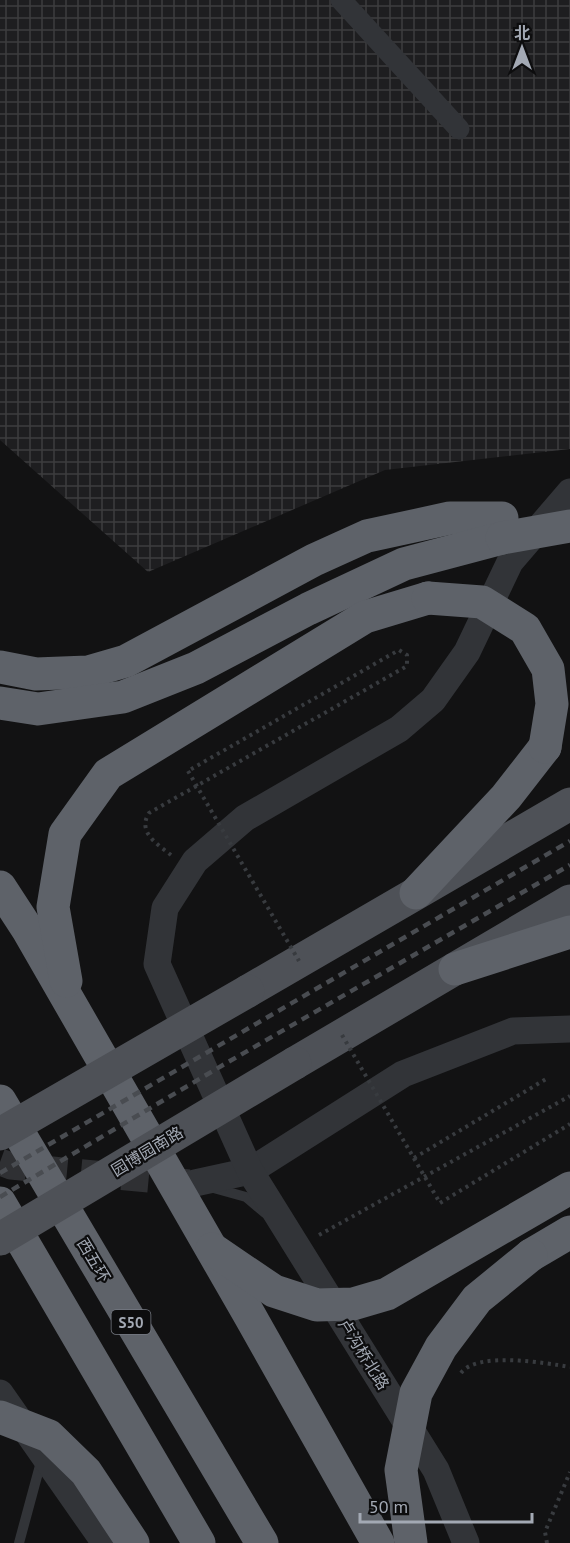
<svg xmlns="http://www.w3.org/2000/svg" width="570" height="1543" viewBox="0 0 570 1543" font-family="'PT Sans','Noto Sans SC',sans-serif">
  <defs>
    <pattern id="industrial-grid" width="8" height="8" patternUnits="userSpaceOnUse" patternTransform="scale(1.5)"><rect width="8" height="8" fill="#1e1e20"/><path d="M0 4h8M4 0v8" fill="none" stroke="#3c3c3e"/></pattern>
  </defs>
  <rect width="100%" height="100%" fill="#121213"/>
  <polygon fill="url(#industrial-grid)" points="0,0 570,0 570,449 385,470 148,572 0,440"/>
  <g fill="none" stroke-linecap="round" stroke-linejoin="round">
    <polyline stroke="#2f3033" stroke-width="27" stroke-dasharray="27 14" stroke-linecap="butt" points="0,1162 11,1166 189,1183"/>
    <g stroke="#383b3f" stroke-width="4" stroke-dasharray="3 4.5" stroke-linecap="butt">
      <path d="M171 855C157 844 137 832 149 813L407 666V655L399 650 188 771"/>
      <polyline points="414,1158 546,1079"/>
      <polyline points="440,1203 570,1124"/>
      <polyline points="319,1235 570,1096"/>
      <path d="M461 1373C477 1351 546 1363 570 1367"/>
      <polyline points="547,1543 545,1532 570,1472"/>
    </g>
    <g stroke="#323438" stroke-width="10">
      <polyline points="210,1187 246,1197 265,1213"/>
      <polyline points="19,1543 42,1458"/>
    </g>
    <polyline stroke="#323438" stroke-width="21" points="341,0 459,129"/>
    <g stroke="#323438" stroke-width="27">
      <polyline points="195,1183 250,1171 403,1074 513,1031 570,1029"/>
      <polyline points="0,1393 105,1543"/>
      <polyline points="466,1543 436,1470 250,1171 157,964 165,908 195,861 245,818 399,729 433,700 467,652 510,562 570,492"/>
    </g>
    <g stroke="#4e5157" stroke-width="33">
      <polyline points="248,991 570,804"/>
      <polyline points="295,1063 570,901"/>
    </g>
    <g stroke="#5e6269" stroke-width="33">
      <polyline points="0,667 36,674 88,672 126,661 314,560 367,536 450,518 502,518"/>
      <polyline points="0,703 38,709 123,697 196,668 308,609 404,564 502,538"/>
      <polyline points="0,887 28,930 250,1316 378,1543"/>
      <polyline points="416,893 506,797 545,747"/>
      <polyline points="455,969 570,932"/>
      <polyline points="66,981 53,907 65,834 108,774 365,617 428,598"/>
      <polyline points="0,1101 262,1543"/>
      <polyline points="0,1203 199,1543"/>
      <polyline points="531,1255 570,1232"/>
    </g>
    <g stroke="#494c51" stroke-width="4.5" stroke-dasharray="8 6" stroke-linecap="butt">
      <polyline points="0,1173 570,841"/>
      <polyline points="0,1197 223,1065 570,865"/>
    </g>
    <g stroke="#383b3f" stroke-width="4" stroke-dasharray="3 4.5" stroke-linecap="butt">
      <polyline points="188,771 299,961"/>
      <polyline points="342,1035 440,1203"/>
    </g>
    <g stroke="#4e5157" stroke-width="33">
      <polyline points="0,1134 248,991"/>
      <polyline points="0,1239 295,1063"/>
    </g>
    <g stroke="#5e6269" stroke-width="33">
      <polyline points="502,538 570,526"/>
      <polyline points="428,598 482,602 525,629 548,669 552,704 545,747"/>
      <polyline points="212,1249 274,1291 317,1305 353,1304 387,1294 570,1188"/>
      <polyline points="0,1417 49,1436 86,1472 133,1543"/>
      <polyline points="411,1543 401,1470 416,1393 441,1347 477,1299 531,1255"/>
    </g>
  </g>
  <g text-anchor="middle" dominant-baseline="central" stroke-width="4.5" stroke-linejoin="round" paint-order="stroke">
    <rect fill="#0d0d0e" stroke="#767a82" stroke-width="1.5" x="111.5" y="1310" width="39" height="24" rx="4.5"/>
    <g font-size="15" font-weight="bold" fill="#a3a9b4">
      <text x="131" y="1322">S50</text>
    </g>
    <g font-size="16" fill="#a3a9b4" stroke="#0d0d0e">
      <text transform="translate(147 1151) rotate(-31)">园博园南路</text>
      <text transform="translate(94 1260) rotate(59)">西五环</text>
      <text transform="translate(364 1354) rotate(58)">卢沟桥北路</text>
    </g>
  </g>
  <g transform="translate(522 48)" stroke="#0d0d0e" stroke-width="4.5" paint-order="stroke">
  <path d="M0-4.5L10 22L0 15L-10 22Z" fill="#a3a9b4"/>
  <text y="-9" font-size="16" font-weight="bold" text-anchor="middle" fill="#a3a9b4">北</text>
  </g>
  <path d="M360 1513v9h172v-9" fill="none" stroke="#a3a9b4" stroke-width="3"/>
  <text x="369" y="1513" font-size="18" fill="#a3a9b4" stroke="#0d0d0e" stroke-width="4.5" paint-order="stroke">50 m</text>
</svg>
